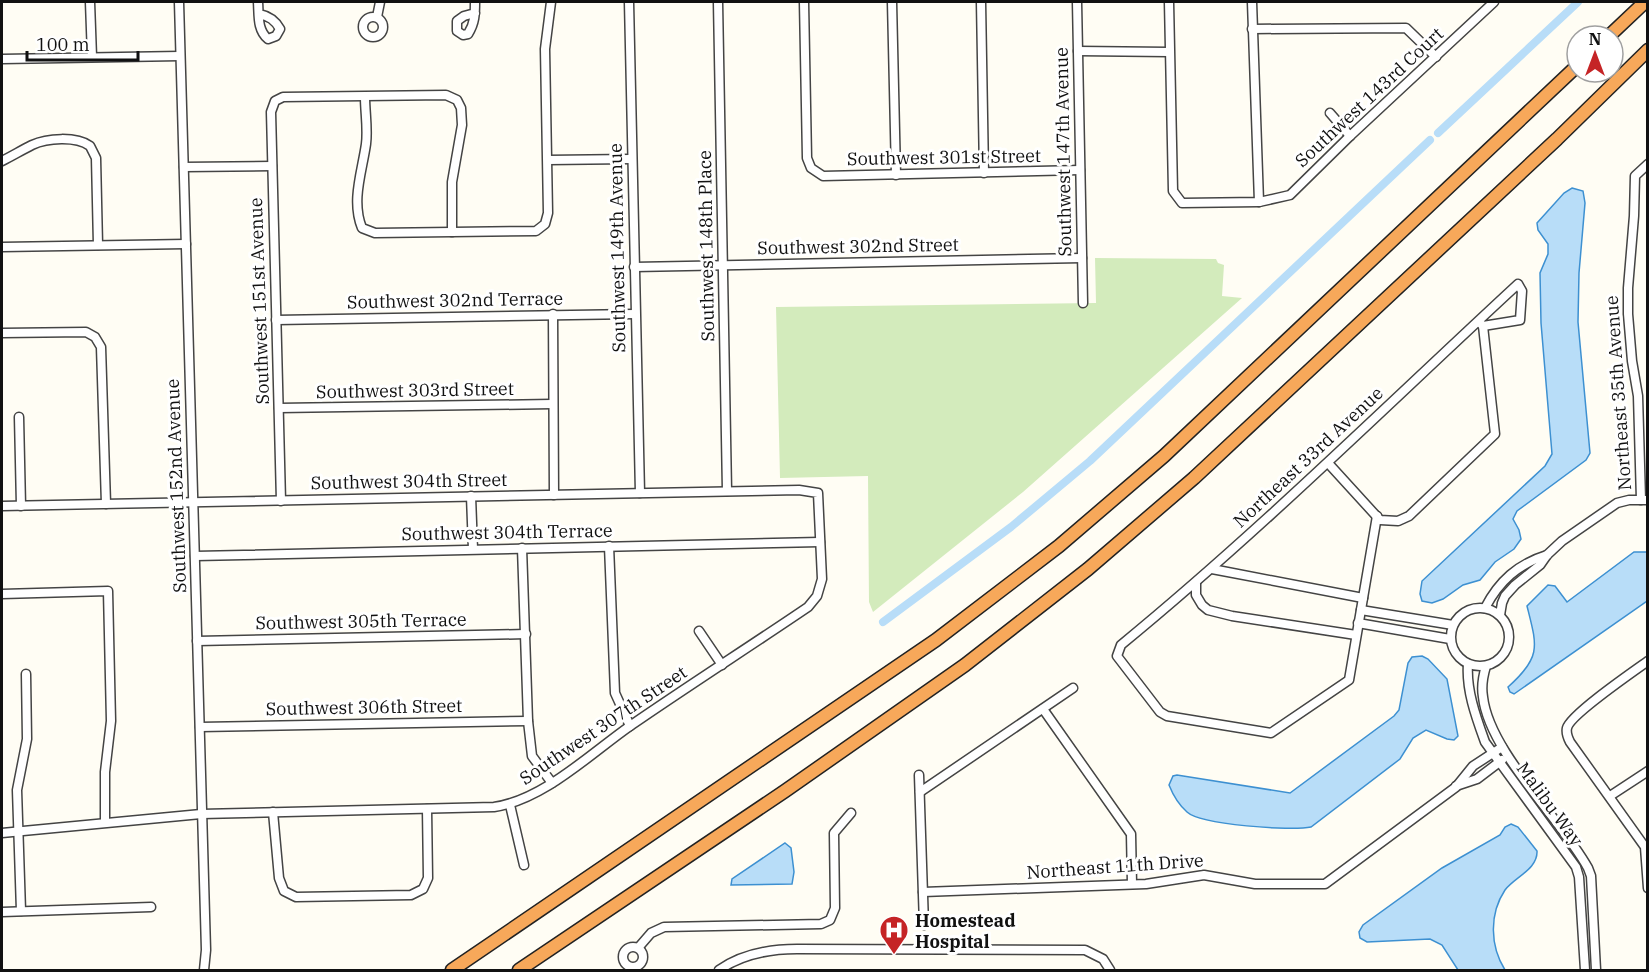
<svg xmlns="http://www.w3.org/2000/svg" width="1649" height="972" viewBox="0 0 1649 972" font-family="'IBM Plex Serif',serif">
  <rect width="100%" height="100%" fill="#fffdf4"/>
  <polygon fill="#d3ebbc" points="1095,258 1216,259 1218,263 1224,265 1222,296 1242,298 1023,492 873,612 869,602 868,476 780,478 776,307 1096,303"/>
  <g fill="#b8ddf8" stroke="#3d90d1" stroke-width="1.5">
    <polygon points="1572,188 1583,191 1585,203 1579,273 1578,322 1590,453 1586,460 1517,511 1513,519 1519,530 1521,539 1514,549 1495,562 1480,580 1463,585 1443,599 1432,603 1422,601 1420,594 1422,581 1545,466 1552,454 1541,323 1540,273 1548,254 1548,244 1538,230 1537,223 1564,193"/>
    <path d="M1634 552H1647V601L1514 694 1510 692 1508 687C1542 657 1537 646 1527 606L1548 585 1555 586 1567 602Z"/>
    <path d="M1422 656 1428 659 1447 679 1458 736 1454 740 1447 739 1426 730 1413 738 1400 759 1311 827C1291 831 1201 825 1187 812 1179 805 1173 795 1169 785L1173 776 1177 775 1290 793 1394 716 1399 710 1408 663 1412 657Z"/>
    <path d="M1511 824 1518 827 1537 851C1538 869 1515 877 1505 890 1489 914 1490 946 1505 970H1458L1442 945 1430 939 1367 942 1360 938 1359 932 1363 925 1442 868 1500 835 1505 827Z"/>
    <polygon points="785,843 791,848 794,872 792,884 731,885 732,879"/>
  </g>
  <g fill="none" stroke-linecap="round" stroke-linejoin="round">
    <g stroke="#b8ddf8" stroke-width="8">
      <polyline points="1438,133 1578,2"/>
      <polyline points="883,622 1011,527 1090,461 1430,140"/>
    </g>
    <g stroke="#444" stroke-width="11">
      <g id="minor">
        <polyline points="90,2 92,57"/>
        <polyline points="179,2 206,950 204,970"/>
        <path d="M258 2C259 15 257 30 268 39L276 36 280 29C275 20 269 16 259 14"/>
        <polyline points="629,2 640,493"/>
        <polyline points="718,2 727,491"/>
        <polyline points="804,2 807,158 811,168 823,176 1080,170"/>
        <polyline points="892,2 896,175"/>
        <polyline points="981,2 984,173"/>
        <polyline points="1077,2 1083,303"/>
        <polyline points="1169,2 1173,191 1182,203 1259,202 1290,195 1350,136 1494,2"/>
        <polyline points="1252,2 1259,202"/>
        <path d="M475 13 464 16 457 21V31L463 35 468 34C475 23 475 14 475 2"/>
        <circle cx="373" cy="27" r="10"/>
        <polyline points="377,17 380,2"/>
        <polyline points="1252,29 1406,28 1436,57"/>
        <polyline points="1078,51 1169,52"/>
        <polyline points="2,59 180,56"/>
        <path d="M365 97C365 112 368 129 366 144 362 172 351 201 362 228L375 233 536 231 545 224 548 213 545 49 551 2"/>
        <polyline points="1330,113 1350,136"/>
        <polyline points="548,160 631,159"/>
        <path d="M2 161C12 156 22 150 32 145 47 138 76 136 90 146L96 158 98 245"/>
        <polyline points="184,167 272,166"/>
        <polyline points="2,247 186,244"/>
        <polyline points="634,267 1082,258"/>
        <polyline points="553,314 554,495"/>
        <polyline points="276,320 635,314"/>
        <polyline points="2,333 86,332 95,337 101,347 106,504"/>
        <polyline points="279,408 552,404"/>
        <polyline points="19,417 21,506"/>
        <polyline points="1328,463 1380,520 1398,521 1409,516 1495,434 1483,326 1480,323"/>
        <polyline points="471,496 473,549"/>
        <polyline points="1641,500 1638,396 1632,361 1628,314 1628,288 1634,216 1635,176 1648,164"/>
        <polyline points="281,501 271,112 275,101 283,97 446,95 457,100 461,108 462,125 452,182 452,232"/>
        <path d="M2 506 799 490 818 493 822 579 817 596 808 607C749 647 688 686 630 726 590 754 543 800 494 807L201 814 2 833"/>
        <path d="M1377 516 1349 680 1271 733 1167 716 1160 712 1117 656 1121 645C1260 531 1387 405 1518 284L1522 291 1520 320 1483 326"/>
        <polyline points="609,546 615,693 630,726"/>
        <polyline points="522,548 528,721 532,756 552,783"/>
        <polyline points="195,556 820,542"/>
        <polyline points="1212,569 1363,598"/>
        <polyline points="1196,584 1196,595 1202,605 1208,610 1232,616 1356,635"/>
        <polyline points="2,594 108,591 111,721 105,772 105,822"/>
        <circle cx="1480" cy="637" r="29"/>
        <path d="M1485 608C1499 581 1518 564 1547 555"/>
        <polyline points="1361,610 1453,625"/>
        <polyline points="1500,615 1502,603 1505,596 1515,585 1540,565 1547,555 1562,541 1617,503 1629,500 1648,500"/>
        <polyline points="1358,623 1450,639"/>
        <polyline points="699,631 722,665"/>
        <polyline points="197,641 526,634"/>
        <path d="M1648 661C1634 671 1570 715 1567 728 1566 732 1568 738 1570 742L1645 847 1648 888"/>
        <path d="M1468 664C1466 690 1476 717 1485 742L1576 867 1579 877 1585 970"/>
        <path d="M1486 666C1483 676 1481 686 1483 697 1489 751 1561 819 1588 868L1591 876 1596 970"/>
        <polyline points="1043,709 1131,834 1132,884"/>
        <polyline points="200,727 528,721"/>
        <polyline points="919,775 924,925"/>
        <polyline points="1456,786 1477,779 1502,760"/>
        <polyline points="920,792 1073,688"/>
        <polyline points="1610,796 1648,771"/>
        <polyline points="510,805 524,865"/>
        <polyline points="273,812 279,878 284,891 296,897 411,895 423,889 428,878 427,809"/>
        <polyline points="923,892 1146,884 1204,875 1255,884 1325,884 1456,787 1473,766 1502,747"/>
        <polyline points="21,911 17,790 27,739 26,674"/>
        <polyline points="2,912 151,907"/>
        <circle cx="633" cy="957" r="10"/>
        <polyline points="638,948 651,933 664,927 821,924 830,920 835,908 834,833 851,813"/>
        <path d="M719 970C742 954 769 949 797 949L1085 950 1103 959 1110 970"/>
      </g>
    </g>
    <g stroke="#222" stroke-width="15">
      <g id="highway">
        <polyline points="1609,36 1645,2"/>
        <polyline points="452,970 936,640 1059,546 1164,456 1577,66"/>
        <polyline points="519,970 785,791 965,665 1088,569 1194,478 1557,139 1648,50"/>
      </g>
    </g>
    <use href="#minor" stroke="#fff" stroke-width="8"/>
    <use href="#highway" stroke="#f7a85a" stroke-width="12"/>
  </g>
  <defs>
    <g id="hospital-pin" transform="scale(1.5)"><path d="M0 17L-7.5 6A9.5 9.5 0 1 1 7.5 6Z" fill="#c52426" stroke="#fff"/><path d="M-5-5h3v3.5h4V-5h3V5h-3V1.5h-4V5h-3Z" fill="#fff"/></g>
  </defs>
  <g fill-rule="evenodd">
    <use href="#hospital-pin" x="894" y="930"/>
  </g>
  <g text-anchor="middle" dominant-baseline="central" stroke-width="6" stroke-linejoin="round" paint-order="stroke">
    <g font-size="18" fill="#111" stroke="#fff">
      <text transform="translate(1369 97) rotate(-43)">Southwest 143rd Court</text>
      <text transform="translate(1063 152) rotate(-91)">Southwest 147th Avenue</text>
      <text transform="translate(944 157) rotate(-1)">Southwest 301st Street</text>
      <text transform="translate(706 246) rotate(-91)">Southwest 148th Place</text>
      <text transform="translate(858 246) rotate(-1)">Southwest 302nd Street</text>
      <text transform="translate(617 248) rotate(-91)">Southwest 149th Avenue</text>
      <text transform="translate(455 300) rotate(-1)">Southwest 302nd Terrace</text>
      <text transform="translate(259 301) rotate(-92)">Southwest 151st Avenue</text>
      <text transform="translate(415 390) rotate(-1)">Southwest 303rd Street</text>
      <text transform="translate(1618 393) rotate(-94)">Northeast 35th Avenue</text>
      <text transform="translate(1308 457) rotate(-43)">Northeast 33rd Avenue</text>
      <text transform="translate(409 481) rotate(-1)">Southwest 304th Street</text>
      <text transform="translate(176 486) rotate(-92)">Southwest 152nd Avenue</text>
      <text transform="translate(507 532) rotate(-1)">Southwest 304th Terrace</text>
      <text transform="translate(361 621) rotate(-1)">Southwest 305th Terrace</text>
      <text transform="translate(364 707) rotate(-1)">Southwest 306th Street</text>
      <text transform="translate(603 725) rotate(-34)">Southwest 307th Street</text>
      <text transform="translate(1550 804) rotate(54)">Malibu Way</text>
      <text transform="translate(1115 866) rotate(-4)">Northeast 11th Drive</text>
    </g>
    <g font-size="18" font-weight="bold" fill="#111" stroke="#fff" text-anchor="start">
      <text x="915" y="920">Homestead<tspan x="915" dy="21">Hospital</tspan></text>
    </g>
  </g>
  <rect width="1649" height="972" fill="none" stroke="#111111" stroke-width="6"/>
  <g transform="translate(1595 54)"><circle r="28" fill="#ffffff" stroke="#a0a0a0" stroke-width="1.5"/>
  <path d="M0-4.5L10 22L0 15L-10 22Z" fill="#c52426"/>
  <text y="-9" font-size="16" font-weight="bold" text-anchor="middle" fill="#111111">N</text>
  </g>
  <path d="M27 51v9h111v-9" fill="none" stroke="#111111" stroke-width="3"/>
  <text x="36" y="51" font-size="18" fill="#111111" stroke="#ffffff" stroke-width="4.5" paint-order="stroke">100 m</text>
</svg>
